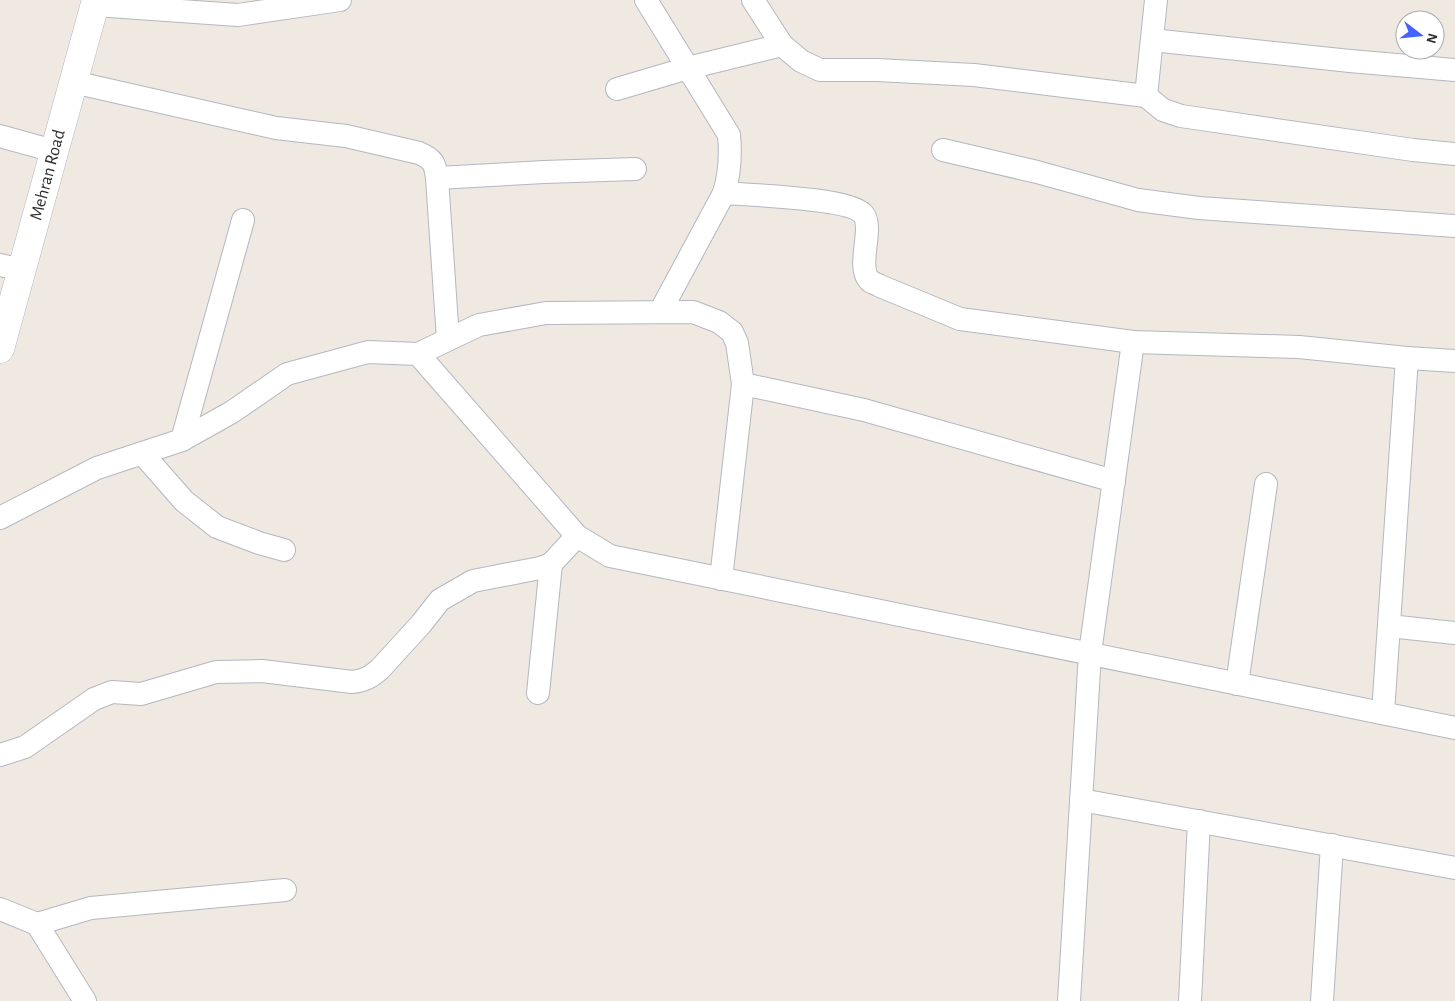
<svg xmlns="http://www.w3.org/2000/svg" width="1455" height="1001" viewBox="0 0 1455 1001" font-family="'Alegreya Sans',sans-serif">
  <rect width="100%" height="100%" fill="#efe9e1"/>
  <g fill="none" stroke-linecap="round" stroke-linejoin="round">
    <g stroke="#b4b7c1" stroke-width="24">
      <g id="minor">
        <path d="M646 0 729 135C731 156 730 173 724 193L660 312"/>
        <polyline points="753,0 782,45 801,61 820,70 877,70 974,75 1146,96"/>
        <polyline points="1156,0 1146,96 1163,110 1181,116 1413,150 1455,154"/>
        <polyline points="95,5 238,15 340,0"/>
        <polyline points="1152,40 1350,61 1455,70"/>
        <path d="M73 82 276 128 346 136 419 153C433 159 435 163 437 178L448 339"/>
        <polyline points="617,89 688,68 782,45"/>
        <polyline points="0,136 54,151"/>
        <polyline points="943,150 1037,172 1138,200 1199,208 1455,226"/>
        <polyline points="437,178 544,172 635,169"/>
        <path d="M724 193C748 195 850 198 863 214 875 228 855 267 870 281 873 283 877 284 880 286L960 319 1133 342 1299 347 1407 358"/>
        <polyline points="0,265 22,270"/>
        <polyline points="418,354 479,325 546,313 693,312 719,322 732,332 737,343 743,384 721,579"/>
        <polyline points="743,384 864,410 1114,481"/>
        <polyline points="182,440 243,220"/>
        <polyline points="142,453 184,501 217,527 259,543 284,550"/>
        <polyline points="0,518 97,468 182,440 232,412 287,374 368,352 418,354 577,536 610,556 1455,728"/>
        <polyline points="1389,626 1455,633"/>
        <polyline points="1237,684 1266,484"/>
        <polyline points="538,693 551,564"/>
        <polyline points="1383,713 1407,358 1455,361"/>
        <path d="M0 755 25 747 94 699 112 692 141 694 216 672 262 671 352 682C364 681 371 677 380 669L421 624 440 600 473 581 540 568 551 564 577 536"/>
        <polyline points="1081,800 1455,868"/>
        <polyline points="0,909 37,924"/>
        <polyline points="85,1001 37,924 91,908 285,890"/>
        <polyline points="1069,1001 1090,653 1133,342"/>
        <polyline points="1190,1001 1199,821"/>
        <polyline points="1322,1001 1332,845"/>
      </g>
    </g>
    <g stroke="#b4b7c1" stroke-width="29">
      <polyline id="tertiary" points="0,349 96,0"/>
    </g>
    <use href="#minor" stroke="#fff" stroke-width="22"/>
    <use href="#tertiary" stroke="#fff" stroke-width="28"/>
  </g>
  <g text-anchor="middle" dominant-baseline="central" stroke-width="4" stroke-linejoin="round" paint-order="stroke">
    <g font-size="18" fill="#2e2e2e" stroke="#fff">
      <text transform="translate(48 175) rotate(-75)">Mehran Road</text>
    </g>
  </g>
  <g transform="translate(1420 35) rotate(106)"><circle r="24" fill="#ffffff" stroke="#ababab"/>
  <path d="M0-4L9 19L0 12L-9 19Z" fill="#4264fb"/>
  <text y="-8" font-size="14" font-weight="bold" text-anchor="middle" fill="#2e2e2e">N</text>
  </g>
</svg>
